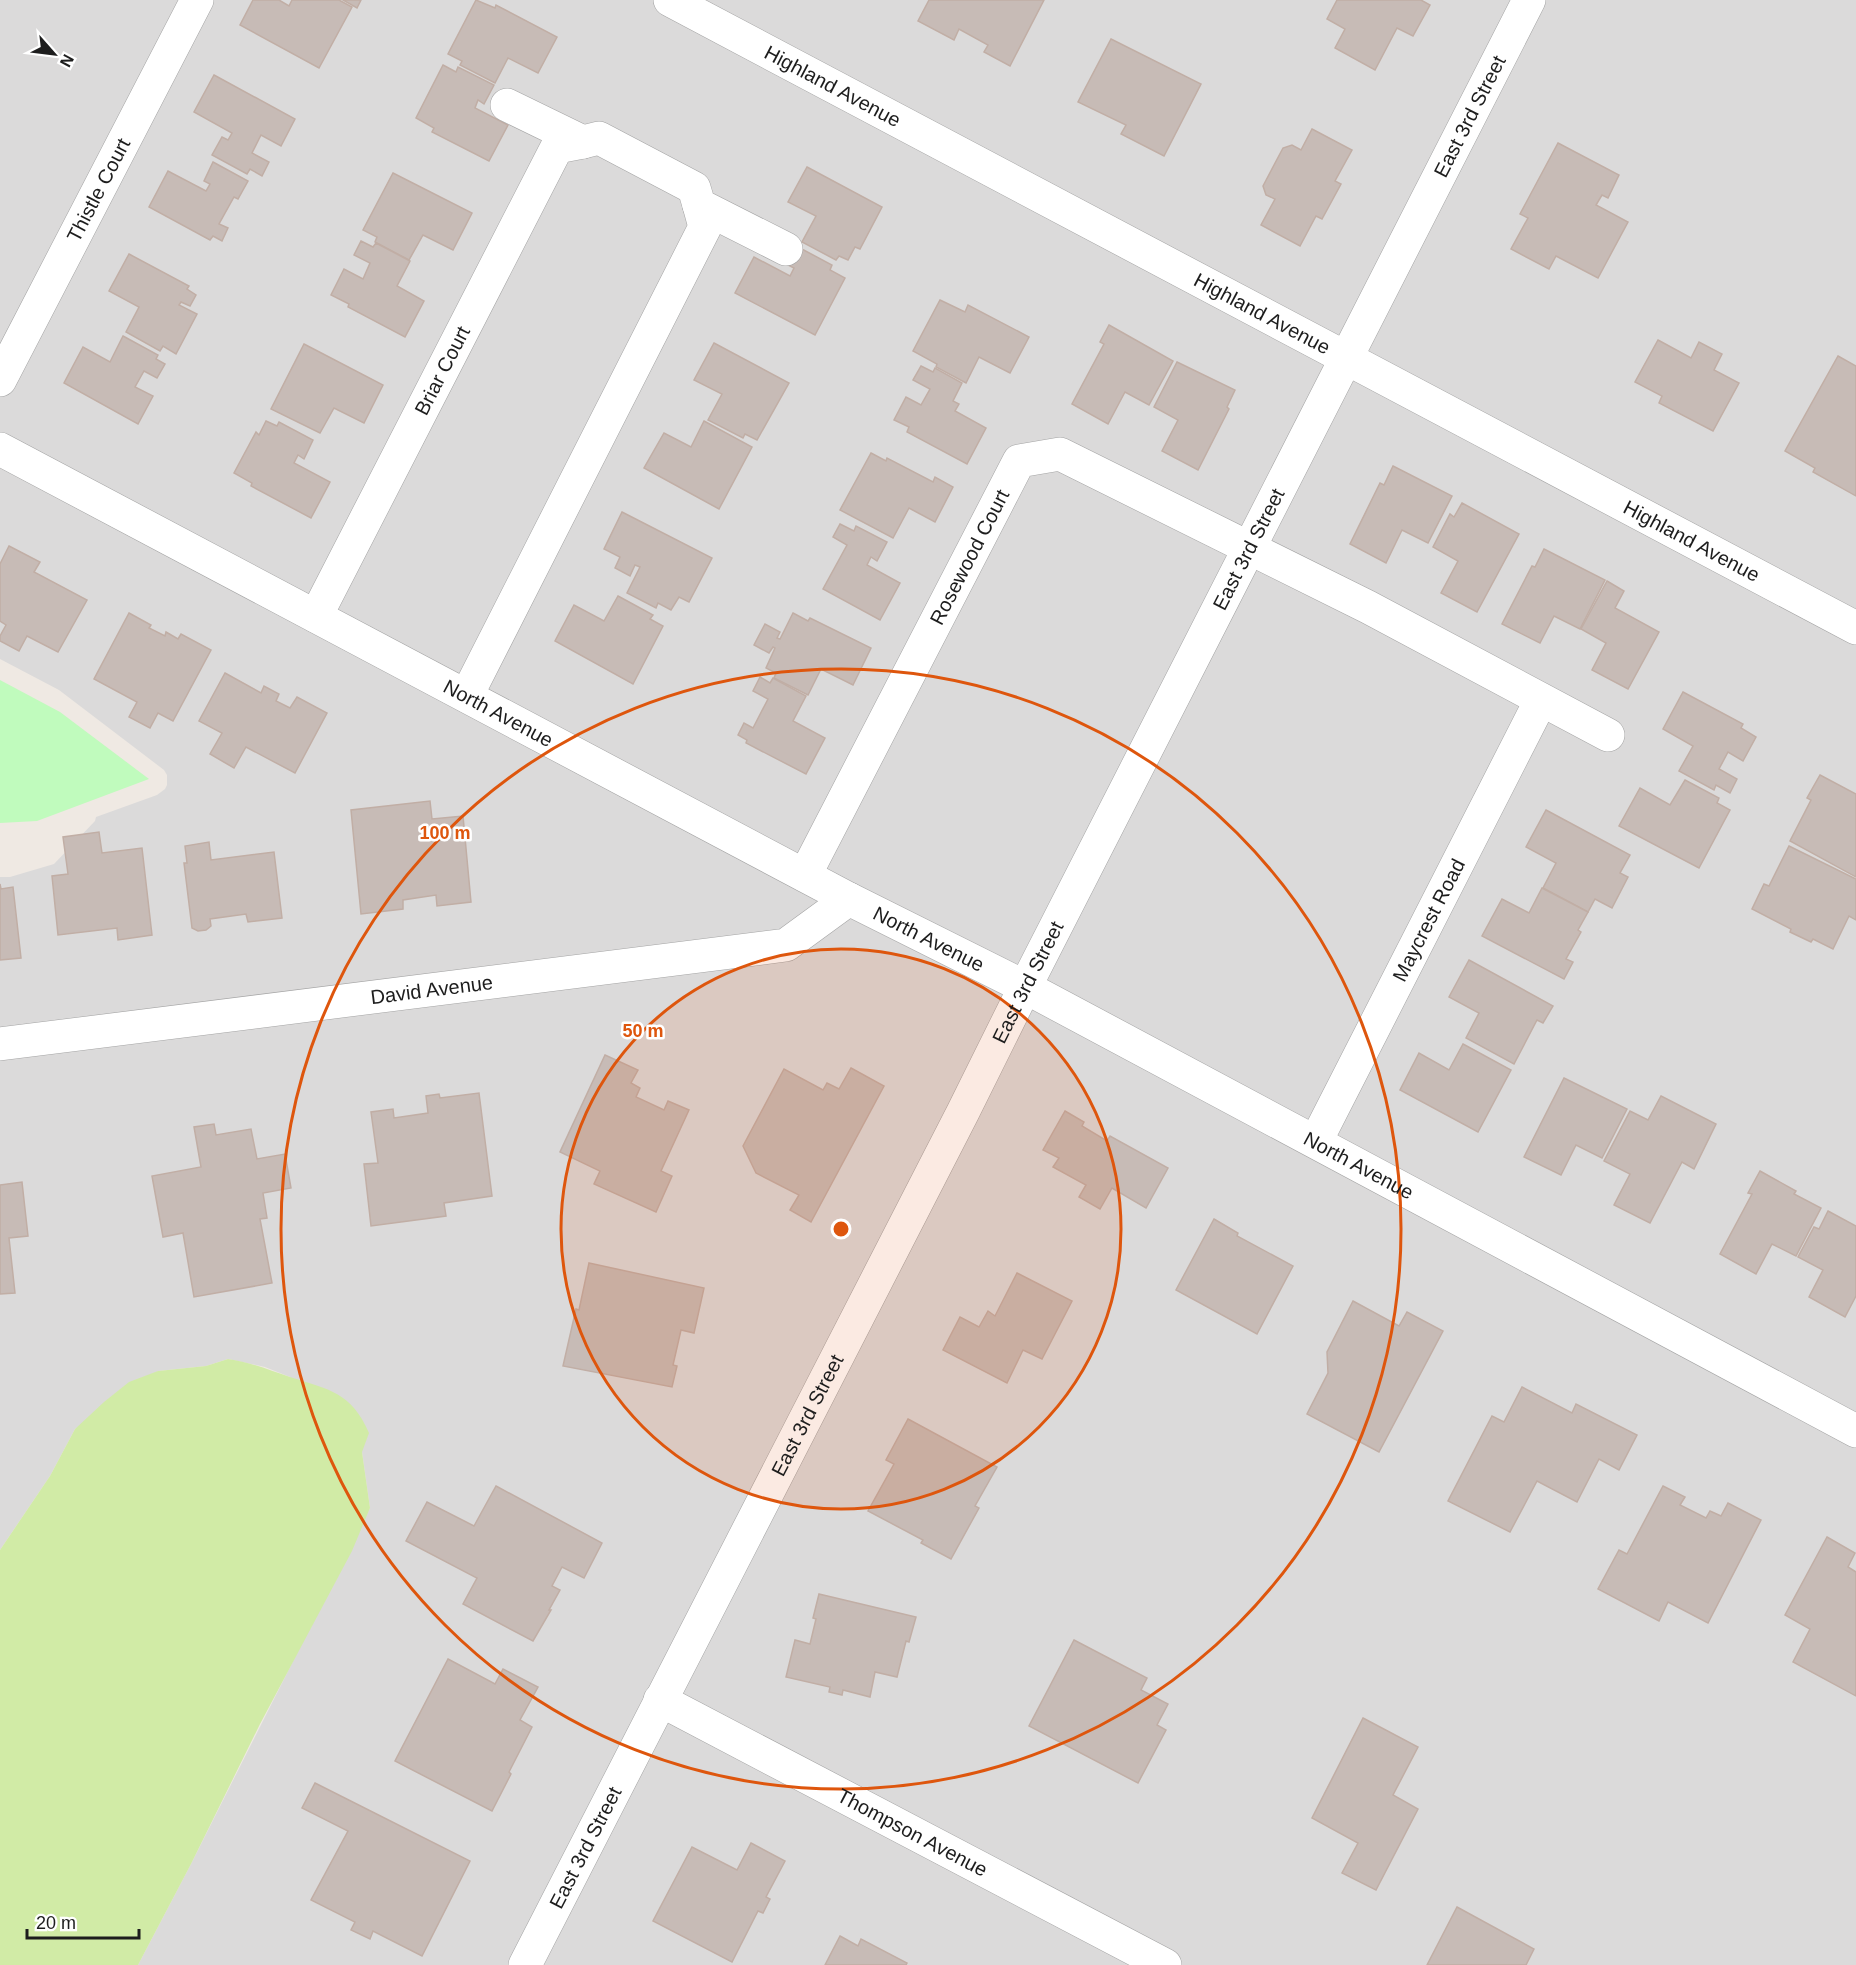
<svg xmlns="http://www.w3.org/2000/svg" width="1856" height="1965" viewBox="0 0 1856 1965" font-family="Arial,sans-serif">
  <rect width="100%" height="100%" fill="#efe9e3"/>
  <polygon fill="#dbdada" points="0,0 1856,0 1856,1965 138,1965 191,1864 370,1508 362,1452 290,1377 265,1367 228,1359 206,1366 158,1371 75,1429 50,1476 0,1550 0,877 10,877 54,864 95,821 96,817 157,795 165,789 167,785 167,775 164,770 59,690 0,659"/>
  <path fill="#d1eba6" d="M228 1359C250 1362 269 1370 290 1377 330 1390 351 1392 369 1433L362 1452 370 1508 352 1551 260 1724 191 1864 138 1965H0V1550L50 1476 75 1429 104 1402 129 1382 158 1371 206 1366Z"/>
  <polygon fill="#c0fbbd" points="0,680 60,712 149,779 37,821 0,823"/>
  <g fill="#c7bbb6" stroke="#c1aea5" stroke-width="1.5">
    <polygon points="253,0 279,0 289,6 292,0 339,0 352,7 319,68 240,25"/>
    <polygon points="343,0 361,0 357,8"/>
    <polygon points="476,0 495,8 496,5 557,37 538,73 508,58 495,83 460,65 462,61 448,54"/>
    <polygon points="929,0 1044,0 1010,66 984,52 988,45 959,29 954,40 918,21"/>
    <polygon points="1337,0 1421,0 1430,5 1413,36 1397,28 1375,70 1335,48 1345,29 1327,19"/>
    <polygon points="1111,39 1201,84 1164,156 1121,134 1126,125 1078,102"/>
    <polygon points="443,65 456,72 458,67 494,85 484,104 478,100 475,108 508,125 489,161 432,132 434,128 416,118"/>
    <polygon points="214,75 295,119 281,146 261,135 252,153 269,162 262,176 250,169 247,174 212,155 222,137 228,140 232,133 194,112"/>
    <polygon points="1312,129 1352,150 1335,181 1341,184 1322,219 1316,216 1300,246 1261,225 1275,199 1266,195 1263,186 1283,148 1292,145 1301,150"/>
    <polygon points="1558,143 1619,175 1608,198 1602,195 1596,205 1628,222 1598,278 1556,256 1549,269 1511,249 1528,218 1520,214"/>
    <polygon points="213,162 248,181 238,199 234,197 219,224 228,228 222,241 213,236 210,240 149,207 168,171 206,191 210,184 204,181"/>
    <polygon points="807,167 882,207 860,249 855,247 848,260 839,256 836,260 802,242 816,216 788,202"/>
    <polygon points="393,173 472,213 453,250 423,235 409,260 375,242 377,237 363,230"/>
    <polygon points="361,241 373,247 376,243 410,261 397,286 424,301 405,337 348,307 349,304 331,295 344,269 363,279 370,263 354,255"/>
    <polygon points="798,247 832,265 830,270 845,278 815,335 735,293 754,257 790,276 794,268 788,265"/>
    <polygon points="129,254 189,286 187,289 196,295 190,306 181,302 179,305 197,314 176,354 163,346 160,351 126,332 139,307 109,291"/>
    <polygon points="940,300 965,312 968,305 1029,337 1010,373 979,357 966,383 936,367 937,364 913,351"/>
    <polygon points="1109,325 1173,361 1149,405 1125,392 1108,424 1072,404 1104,344 1100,342"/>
    <polygon points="123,336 158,355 156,359 165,364 157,378 144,371 135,387 153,396 138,424 64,383 83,347 110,362"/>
    <polygon points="1658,340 1691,358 1699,342 1722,354 1714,370 1739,383 1713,431 1659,403 1662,396 1635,382"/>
    <polygon points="714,343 789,383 757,440 745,434 743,438 708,420 722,394 694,380"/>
    <polygon points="304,344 383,385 364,423 334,408 320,433 271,409"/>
    <polygon points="1838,356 1856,366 1856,496 1813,472 1815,468 1785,451"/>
    <polygon points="1177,362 1235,390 1227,407 1229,409 1198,470 1162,451 1178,420 1154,407"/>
    <polygon points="921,366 933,372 935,368 962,383 953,401 959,404 955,411 986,428 967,464 907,432 909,427 894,420 906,397 921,405 930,389 913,380"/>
    <polygon points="266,421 277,426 279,422 313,440 304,459 298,455 294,463 330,482 311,518 251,486 252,483 234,473 256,432 259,435"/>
    <polygon points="704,421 752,447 719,509 644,468 664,433 691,447"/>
    <polygon points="871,453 886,461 887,458 933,482 935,477 953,487 935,522 909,508 893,538 840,510"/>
    <polygon points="1393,466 1452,496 1428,543 1402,530 1386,563 1350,544 1380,483 1384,485"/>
    <polygon points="1462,503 1519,534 1477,612 1441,593 1458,561 1433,547 1450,514 1454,517"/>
    <polygon points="622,512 712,558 689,602 679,597 671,610 658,603 656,608 627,593 640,567 635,565 630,576 615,568 620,557 604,549"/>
    <polygon points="840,524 854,531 856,526 887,542 877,561 871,557 867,565 900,583 880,620 823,589 847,545 833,537"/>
    <polygon points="9,546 40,562 34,572 87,600 58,652 27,636 19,651 0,641 0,636 6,625 0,621 0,564"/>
    <polygon points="1544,549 1605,580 1580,629 1554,616 1540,643 1502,624 1532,566 1535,567"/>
    <polygon points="1607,581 1624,591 1615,608 1659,632 1628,689 1592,670 1606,643 1581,629"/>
    <polygon points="618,596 653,615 650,619 663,626 633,684 555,641 574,605 604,621"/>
    <polygon points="129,613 151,625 149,628 165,636 166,632 178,639 181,634 211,650 173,721 158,713 150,728 129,717 137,702 94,679"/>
    <polygon points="793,613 808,621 810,618 871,648 853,685 821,669 808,695 774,678 776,673 766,668 775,648 773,647 769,653 754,645 765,624 780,632 777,638 780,639"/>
    <polygon points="225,673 261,693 264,686 279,694 276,701 290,708 297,697 327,713 295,773 246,747 234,768 210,754 222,733 199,721"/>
    <polygon points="760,677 770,683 773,678 806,696 793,721 825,738 806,774 746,743 747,740 738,735 744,723 753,728 768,699 753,691"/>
    <polygon points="1683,692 1743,724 1741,728 1756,737 1743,761 1728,752 1719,769 1737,779 1730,793 1716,785 1714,790 1679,771 1693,746 1663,729"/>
    <polygon points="1820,775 1856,794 1856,877 1790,841 1811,800 1807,798"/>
    <polygon points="1685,780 1719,798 1717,803 1730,810 1699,868 1619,826 1640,788 1670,805"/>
    <polygon points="430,801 432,819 463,816 471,902 437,906 436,895 403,900 403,909 361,914 351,810"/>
    <polygon points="1546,810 1630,855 1620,873 1628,877 1612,908 1595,899 1588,912 1543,888 1556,863 1526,847"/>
    <polygon points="99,832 102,853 142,848 152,935 118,940 117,928 58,935 52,876 68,874 63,837"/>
    <polygon points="209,842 211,860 274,852 282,918 248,922 246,914 210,919 211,926 206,930 198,931 192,928 184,863 187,863 185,846"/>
    <polygon points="1789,846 1856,879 1856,920 1849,916 1833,949 1813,939 1811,942 1790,932 1791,929 1752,909 1764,884 1769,886"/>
    <polygon points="0,884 1,889 13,887 21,958 0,960"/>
    <polygon points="1542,888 1588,912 1578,930 1581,932 1566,959 1573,962 1564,979 1482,936 1502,899 1529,913"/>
    <polygon points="1469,960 1553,1006 1543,1023 1537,1020 1514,1064 1466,1038 1479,1013 1449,997"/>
    <polygon points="1463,1044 1511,1070 1478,1132 1400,1090 1419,1053 1449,1070"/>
    <polygon points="605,1055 638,1070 631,1083 640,1088 636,1097 664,1110 668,1101 689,1110 661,1171 672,1176 656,1212 594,1184 600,1171 560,1152"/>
    <polygon points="851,1068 884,1086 811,1222 790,1210 799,1195 756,1173 743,1146 784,1069 823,1090 827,1083 839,1089"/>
    <polygon points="1564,1078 1627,1109 1602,1158 1576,1145 1561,1175 1524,1157"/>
    <polygon points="479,1093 492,1196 444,1203 446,1216 371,1226 364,1164 378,1163 371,1112 393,1109 394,1118 428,1113 426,1096 439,1094 440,1098"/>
    <polygon points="1661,1096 1716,1124 1694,1169 1682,1162 1650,1223 1614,1205 1630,1174 1604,1161 1630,1111 1648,1120"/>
    <polygon points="1065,1111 1084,1122 1082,1126 1107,1141 1110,1136 1168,1168 1146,1208 1112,1188 1100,1209 1079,1197 1086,1185 1053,1167 1059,1158 1043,1150"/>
    <polygon points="214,1124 216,1135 251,1129 257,1159 285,1154 291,1188 263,1193 267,1218 260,1219 272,1283 194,1297 183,1233 163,1237 152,1176 201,1167 194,1127"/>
    <polygon points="1760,1171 1796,1191 1794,1194 1821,1208 1796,1256 1772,1244 1756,1274 1720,1254 1752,1194 1748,1193"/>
    <polygon points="22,1182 28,1236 9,1238 15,1293 0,1294 0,1185"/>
    <polygon points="1828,1211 1856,1226 1856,1296 1845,1317 1809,1297 1823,1270 1798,1257 1814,1227 1819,1229"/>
    <polygon points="1214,1219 1238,1233 1237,1236 1293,1266 1257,1334 1176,1290"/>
    <polygon points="589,1263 704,1288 694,1333 681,1330 673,1365 677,1366 672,1387 563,1366 576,1309 579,1310"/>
    <polygon points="1017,1273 1072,1301 1042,1359 1023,1350 1007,1383 943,1350 960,1317 979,1327 988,1311 995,1316"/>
    <polygon points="1353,1301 1399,1326 1407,1312 1443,1331 1379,1452 1307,1414 1328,1373 1327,1352"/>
    <polygon points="1522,1387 1572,1413 1576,1404 1637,1435 1619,1470 1599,1459 1577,1502 1537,1481 1510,1532 1448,1501 1492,1416 1504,1422"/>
    <polygon points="908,1419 997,1467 975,1506 979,1508 951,1559 921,1543 923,1540 868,1511 894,1464 886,1460"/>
    <polygon points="496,1486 602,1543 584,1578 562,1567 552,1586 560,1590 549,1610 551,1610 533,1641 463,1604 477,1578 406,1541 427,1502 474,1526"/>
    <polygon points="1663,1486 1685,1497 1680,1505 1706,1518 1710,1511 1721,1516 1728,1503 1761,1520 1708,1623 1668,1602 1659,1621 1598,1589 1619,1550 1627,1554"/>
    <polygon points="1827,1537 1855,1553 1848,1567 1856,1572 1856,1696 1793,1662 1810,1629 1785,1615"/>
    <polygon points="819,1594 916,1617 909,1642 906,1641 897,1677 875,1672 870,1697 843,1690 842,1695 829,1692 830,1687 786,1677 795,1640 810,1644 816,1619 813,1618"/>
    <polygon points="1074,1640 1147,1678 1141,1690 1168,1704 1157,1725 1166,1730 1138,1783 1029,1726"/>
    <polygon points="448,1659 495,1684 503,1669 538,1687 520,1720 532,1727 509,1772 511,1774 492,1811 395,1761"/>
    <polygon points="1363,1718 1418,1747 1393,1795 1418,1809 1376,1890 1342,1873 1358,1843 1312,1818"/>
    <polygon points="315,1783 470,1861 422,1956 373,1931 370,1939 351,1930 355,1922 311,1900 348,1831 302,1808"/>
    <polygon points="751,1843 785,1861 766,1897 770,1899 763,1913 758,1911 732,1962 653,1921 692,1847 737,1870"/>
    <polygon points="1457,1907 1534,1949 1526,1965 1427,1965"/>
    <polygon points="840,1936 858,1946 861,1939 907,1963 906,1965 825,1965"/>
  </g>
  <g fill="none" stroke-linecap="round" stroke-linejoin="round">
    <g stroke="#a4a4a4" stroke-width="34">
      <g id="street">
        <path id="s1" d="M670 0 1856 628"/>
        <polyline points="507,105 583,142 599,138 694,188 699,205 786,249"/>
        <path id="s2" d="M0 380 197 0"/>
        <path id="s3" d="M0 449 849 899 1025 987 1856 1431"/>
        <path id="s4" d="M316 616 557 147 583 142"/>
        <polyline points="467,695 705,227 699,205"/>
        <path id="s5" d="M805 875 1019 461 1060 454 1368 607 1608 735"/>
        <path id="s6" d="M0 1044 786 945 849 899"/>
        <path id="s7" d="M1316 1141 1541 700"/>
        <path id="s8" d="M660 1700 1165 1965"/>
        <path id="s9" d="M525 1965 963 1112 1025 987 1529 0"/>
      </g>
    </g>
    <use href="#street" stroke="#fff" stroke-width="33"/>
  </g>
  <circle cx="841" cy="1229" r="280" fill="#de560d" fill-opacity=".12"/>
  <g fill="none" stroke="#de560d" stroke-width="3">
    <circle cx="841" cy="1229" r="280"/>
    <circle cx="841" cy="1229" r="560"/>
  </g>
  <g text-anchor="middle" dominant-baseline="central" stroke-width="5" stroke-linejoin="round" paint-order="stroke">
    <g font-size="20" fill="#1d1d1d" stroke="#fff">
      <text stroke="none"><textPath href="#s1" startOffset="184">Highland Avenue</textPath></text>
      <text stroke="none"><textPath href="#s9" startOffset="2076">East 3rd Street</textPath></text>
      <text stroke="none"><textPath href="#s2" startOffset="214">Thistle Court</textPath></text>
      <text stroke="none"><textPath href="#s1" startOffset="670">Highland Avenue</textPath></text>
      <text stroke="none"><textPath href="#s4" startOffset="276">Briar Court</textPath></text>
      <text stroke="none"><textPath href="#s1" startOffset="1156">Highland Avenue</textPath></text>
      <text stroke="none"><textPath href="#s9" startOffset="1590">East 3rd Street</textPath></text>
      <text stroke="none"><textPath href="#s5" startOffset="358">Rosewood Court</textPath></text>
      <text stroke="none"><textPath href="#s3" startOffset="564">North Avenue</textPath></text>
      <text stroke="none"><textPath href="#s7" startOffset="248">Maycrest Road</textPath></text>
      <text stroke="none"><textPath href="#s3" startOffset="1050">North Avenue</textPath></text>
      <text stroke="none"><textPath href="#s9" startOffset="1104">East 3rd Street</textPath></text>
      <text stroke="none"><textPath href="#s6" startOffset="435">David Avenue</textPath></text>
      <text stroke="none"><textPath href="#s3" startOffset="1536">North Avenue</textPath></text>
      <text stroke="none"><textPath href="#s9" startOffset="618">East 3rd Street</textPath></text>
      <text stroke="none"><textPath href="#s8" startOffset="285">Thompson Avenue</textPath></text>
      <text stroke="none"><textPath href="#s9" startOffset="132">East 3rd Street</textPath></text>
    </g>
  </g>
  <circle cx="841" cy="1229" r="9" fill="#de560d" stroke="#fff" stroke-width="3"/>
  <g font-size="18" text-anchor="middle" font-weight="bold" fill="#de560d" stroke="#fff" stroke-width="5" stroke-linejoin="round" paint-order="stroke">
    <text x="445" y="839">100 m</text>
    <text x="643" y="1037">50 m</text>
  </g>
  <g transform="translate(54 54) rotate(118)" stroke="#ffffff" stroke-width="4.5" paint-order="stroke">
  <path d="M0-4.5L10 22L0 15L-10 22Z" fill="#1d1d1d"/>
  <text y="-9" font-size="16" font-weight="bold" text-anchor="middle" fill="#1d1d1d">N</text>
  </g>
  <path d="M27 1929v9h112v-9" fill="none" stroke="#1d1d1d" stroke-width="3"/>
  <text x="36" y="1929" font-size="18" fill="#1d1d1d" stroke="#ffffff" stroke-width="4.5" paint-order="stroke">20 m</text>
</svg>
